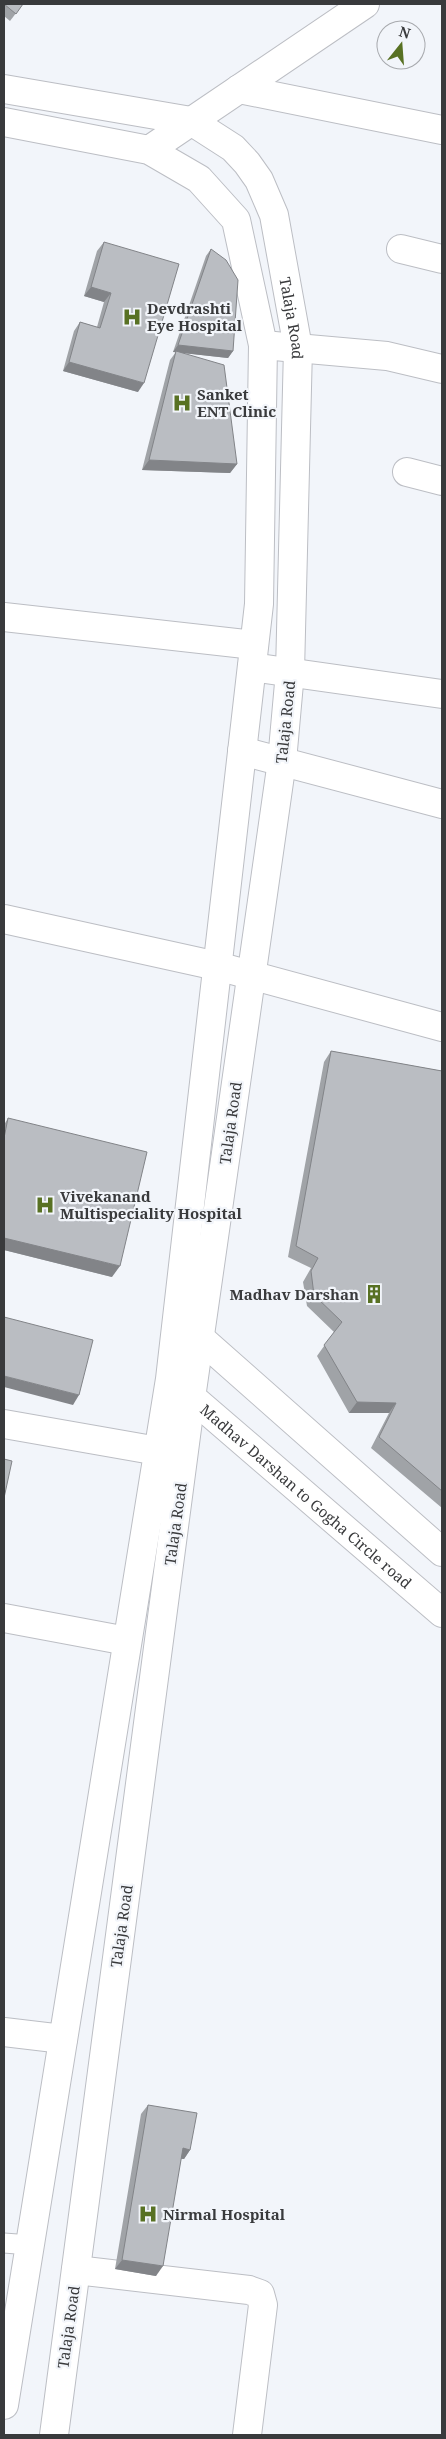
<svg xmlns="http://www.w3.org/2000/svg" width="446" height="2439" viewBox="0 0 446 2439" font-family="'Noto Serif',serif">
  <rect width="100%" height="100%" fill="#f2f5fa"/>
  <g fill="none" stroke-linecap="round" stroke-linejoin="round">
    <g stroke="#bcbec4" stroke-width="21">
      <polyline id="service" points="4,2243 30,2245"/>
    </g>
    <g stroke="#bcbec4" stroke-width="30">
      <g id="minor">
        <polyline points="239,89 442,130"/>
        <polyline points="149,150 365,4"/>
        <polyline points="401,249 442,259"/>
        <polyline points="263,345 387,356 442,369"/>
        <polyline points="407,472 442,481"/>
        <polyline points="4,617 254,645"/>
        <polyline points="252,667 442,694"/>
        <polyline points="242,751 442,804"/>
        <polyline points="4,919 217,966 442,1027"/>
        <polyline points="4,1424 158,1451"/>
        <polyline points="4,1618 127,1641"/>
        <polyline points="4,2032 63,2039"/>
        <polyline points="76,2270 249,2290 260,2294 263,2305 247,2435"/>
      </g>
    </g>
    <g stroke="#bcbec4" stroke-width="30">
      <g id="primary">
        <path id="s1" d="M4 89 191 121 233 148 247 163 259 180 274 215 298 348 290 672 282 761 191 1398 54 2435"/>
        <polyline points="4,122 149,150 199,179 236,220 263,345 259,604 170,1379 4,2405"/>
        <polyline points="188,1331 200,1338 442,1552"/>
        <path id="s2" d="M182 1389 442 1613"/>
      </g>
    </g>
    <use href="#service" stroke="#fff" stroke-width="19"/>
    <use href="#minor" stroke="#fff" stroke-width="28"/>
    <use href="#primary" stroke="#fff" stroke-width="28"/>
  </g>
  <g fill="#a0a3a7">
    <polygon points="4,4 23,4 10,21 4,16"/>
    <polygon points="104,242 138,392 63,371 74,331 80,322 97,327 104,302 84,296 97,251"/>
    <polygon points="211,249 233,351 228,358 184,353 237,464 230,473 142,470 170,360 176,352 173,352 206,256"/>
    <polygon points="331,1051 442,1071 442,1508 371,1448 389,1413 349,1413 317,1356 334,1332 307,1306 303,1282 311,1268 288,1257 324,1062"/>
    <polygon points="8,1118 112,1277 4,1250 4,1125"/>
    <polygon points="148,2105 190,2150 184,2159 181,2159 156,2276 115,2269 141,2114"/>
  </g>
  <g fill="#828488">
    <polygon points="91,287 111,293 104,302 84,296"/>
    <polygon points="178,345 233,351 228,358 173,352"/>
    <polygon points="69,362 144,383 138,392 63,371"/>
    <polygon points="149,460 237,464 230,473 142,470"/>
    <polygon points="4,1238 120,1266 112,1277 4,1250"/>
    <polygon points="4,1376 79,1395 73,1405 4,1387"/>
    <polygon points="357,1402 396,1403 389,1413 349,1413"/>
    <polygon points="183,2148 190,2150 184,2159 176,2158"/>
    <polygon points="122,2260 163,2266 156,2276 115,2269"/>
  </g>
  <g fill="#babdc2" stroke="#828488">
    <polygon points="4,4 23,4 16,14"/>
    <polygon points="104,242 179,264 144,383 69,362 80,322 100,328 111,293 91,287"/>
    <polygon points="211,249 226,260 238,280 233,351 178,345"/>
    <polygon points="176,351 224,365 237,464 149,460"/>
    <polygon points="331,1051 442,1071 442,1491 379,1437 396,1403 357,1402 324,1345 342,1322 314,1295 311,1271 318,1258 296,1246"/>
    <polygon points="8,1118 147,1152 120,1266 4,1238 4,1138"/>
    <polygon points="4,1317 93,1340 79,1395 4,1376"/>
    <polygon points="4,1459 12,1461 4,1498"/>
    <polygon points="148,2105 197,2113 190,2150 183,2148 163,2266 122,2260"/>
  </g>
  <defs>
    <g id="hospital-bare" transform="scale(1.5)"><path d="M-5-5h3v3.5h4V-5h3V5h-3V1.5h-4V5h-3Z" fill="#587123" stroke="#f2f5fa" stroke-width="2.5" paint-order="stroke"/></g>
    <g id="building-bare" transform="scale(1.5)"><path d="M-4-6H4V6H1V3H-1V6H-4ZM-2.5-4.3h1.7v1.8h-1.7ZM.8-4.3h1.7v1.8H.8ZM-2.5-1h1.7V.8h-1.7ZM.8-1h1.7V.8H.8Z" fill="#587123" stroke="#f2f5fa" stroke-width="2.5" paint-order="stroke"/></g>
  </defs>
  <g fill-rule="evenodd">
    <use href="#hospital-bare" x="132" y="317"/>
    <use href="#hospital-bare" x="182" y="403"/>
    <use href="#hospital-bare" x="45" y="1205"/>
    <use href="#building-bare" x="374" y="1294"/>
    <use href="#hospital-bare" x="148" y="2214"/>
  </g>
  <g text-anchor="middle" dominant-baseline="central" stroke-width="4.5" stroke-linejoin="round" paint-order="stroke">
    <g font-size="15" font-weight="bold" fill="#393a3c" stroke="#f2f5fa" text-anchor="start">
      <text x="147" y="308">Devdrashti<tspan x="147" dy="17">Eye Hospital</tspan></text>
      <text x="197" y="394">Sanket<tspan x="197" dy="17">ENT Clinic</tspan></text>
      <text x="60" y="1196">Vivekanand<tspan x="60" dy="17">Multispeciality Hospital</tspan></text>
      <text x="359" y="1294" text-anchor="end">Madhav Darshan</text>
      <text x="163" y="2214">Nirmal Hospital</text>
    </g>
    <g font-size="15" fill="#393a3c" stroke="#f2f5fa">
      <text stroke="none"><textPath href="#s1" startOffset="424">Talaja Road</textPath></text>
      <text transform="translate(285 722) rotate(-84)">Talaja Road</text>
      <text transform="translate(230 1123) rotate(-82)">Talaja Road</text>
      <text stroke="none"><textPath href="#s2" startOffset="164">Madhav Darshan to Gogha Circle road</textPath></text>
      <text transform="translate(175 1524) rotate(-82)">Talaja Road</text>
      <text transform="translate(121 1926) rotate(-82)">Talaja Road</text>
      <text transform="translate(68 2327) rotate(-82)">Talaja Road</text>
    </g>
  </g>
  <rect width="446" height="2439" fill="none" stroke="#393a3c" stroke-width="10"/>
  <g transform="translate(401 45) rotate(17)"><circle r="24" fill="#f2f5fa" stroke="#a8aaae"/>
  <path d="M0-4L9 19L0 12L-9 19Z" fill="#587123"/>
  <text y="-8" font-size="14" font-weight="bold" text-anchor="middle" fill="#393a3c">N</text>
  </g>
</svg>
